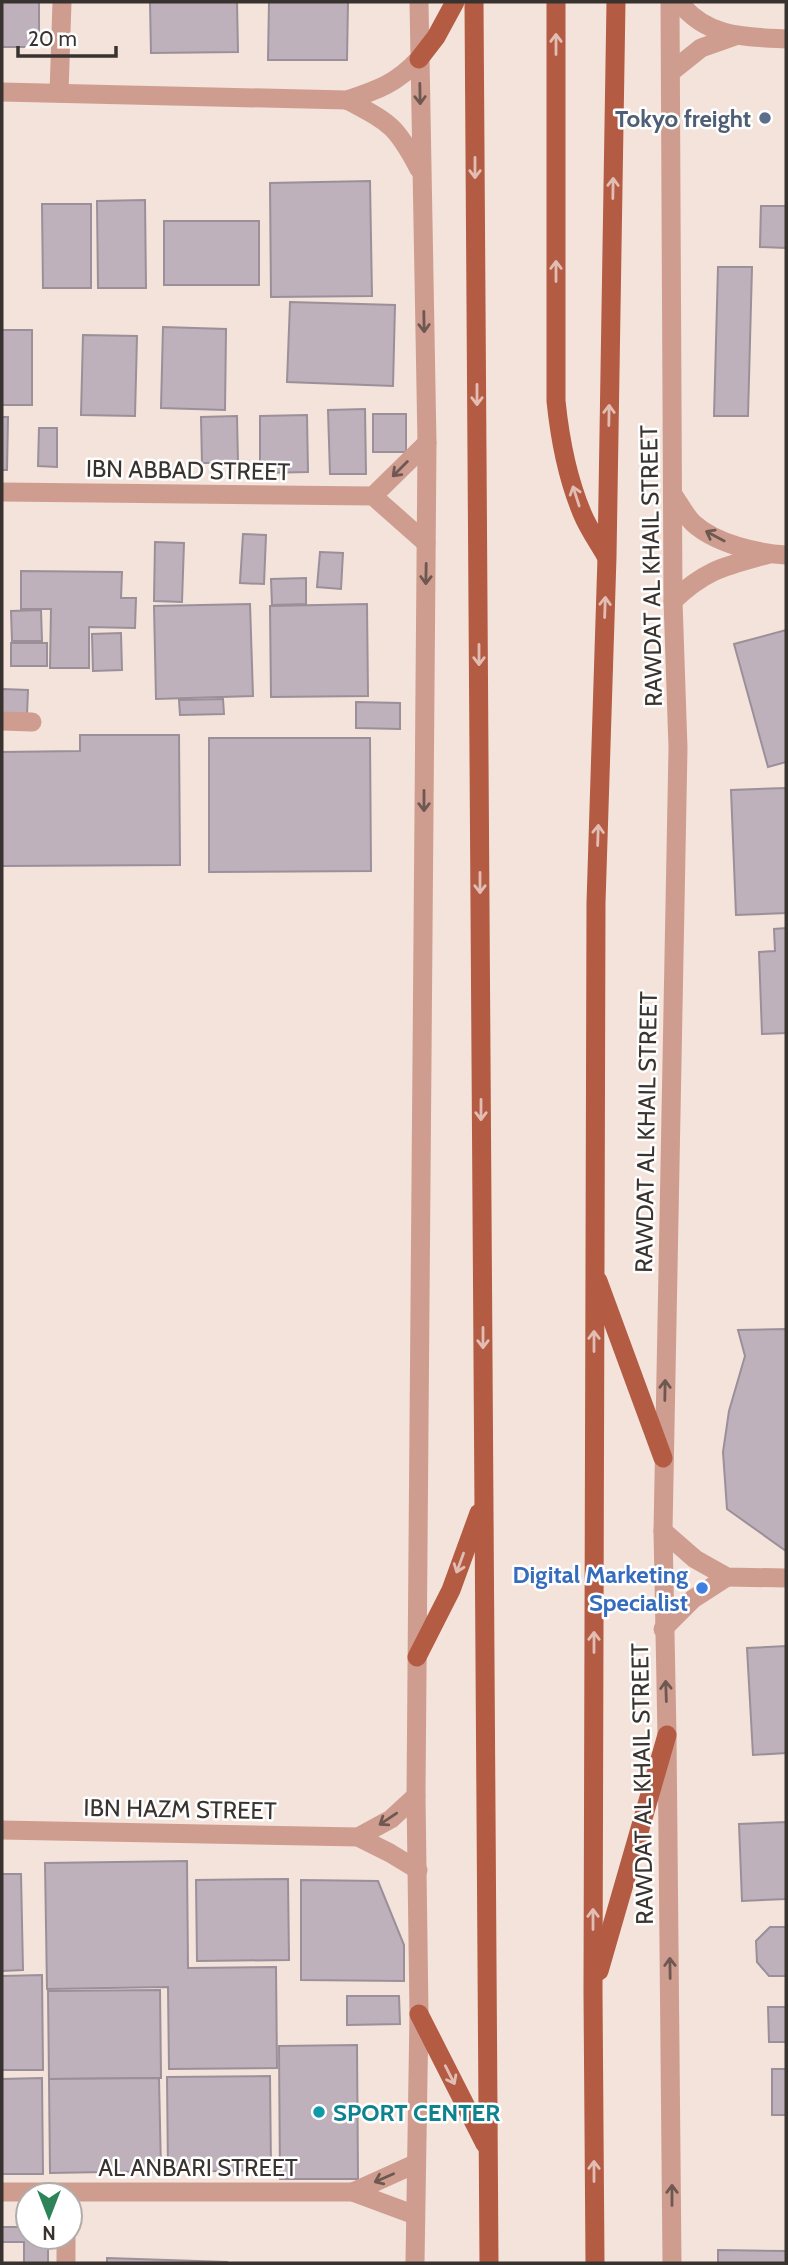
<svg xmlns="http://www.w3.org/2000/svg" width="788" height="2265" viewBox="0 0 788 2265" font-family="Cabin,sans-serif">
  <rect width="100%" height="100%" fill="#f3e3da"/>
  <g fill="#beb1bc" stroke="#9b8f99" stroke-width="2">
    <rect x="2" y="2" width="37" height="45"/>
    <polygon points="150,2 237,2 238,52 151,53"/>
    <polygon points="269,2 348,2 347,60 268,60"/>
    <polygon points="370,181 372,296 271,297 270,183"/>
    <polygon points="145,200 146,288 98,288 97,201"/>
    <polygon points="42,204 91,204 91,288 43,288"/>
    <polygon points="761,206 786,206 786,248 760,247"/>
    <rect x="164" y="221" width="95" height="64"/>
    <polygon points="718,267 752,267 748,416 714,416"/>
    <polygon points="290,302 395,305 393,386 287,382"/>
    <polygon points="163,327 226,329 225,410 161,408"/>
    <rect x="2" y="330" width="30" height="75"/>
    <polygon points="83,335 137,336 135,416 81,415"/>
    <polygon points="365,409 366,474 330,474 328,410"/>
    <rect x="373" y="414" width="33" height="38"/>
    <polygon points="307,415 308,472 260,473 260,416"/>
    <polygon points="237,416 238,463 202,463 201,417"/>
    <polygon points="2,417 8,417 7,470 2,470"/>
    <polygon points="39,428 57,428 57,467 38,466"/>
    <polygon points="243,534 266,535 264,584 240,583"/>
    <polygon points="155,542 184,543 182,602 154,601"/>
    <polygon points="320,552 343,553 341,589 317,587"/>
    <polygon points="21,571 122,572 121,598 136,598 135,628 89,627 89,668 50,668 51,609 21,609"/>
    <polygon points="306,578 306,604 272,605 271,579"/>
    <polygon points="250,604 253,696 156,699 154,606"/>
    <polygon points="367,604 368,696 271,697 270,606"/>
    <polygon points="41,610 42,641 12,641 11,611"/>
    <polygon points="786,630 786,762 768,767 734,644"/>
    <polygon points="121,633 122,670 93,671 92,634"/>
    <rect x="11" y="643" width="36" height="23"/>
    <polygon points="2,689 28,690 27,715 2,715"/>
    <polygon points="223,699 224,714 180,715 179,700"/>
    <polygon points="356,702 400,703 400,729 356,728"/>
    <polygon points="80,735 179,735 180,865 2,866 2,752 80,751"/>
    <polygon points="209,738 370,738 371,871 209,872"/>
    <polygon points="786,788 786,913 736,915 731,790"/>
    <polygon points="786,928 786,1033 762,1034 759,952 775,951 774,929"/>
    <polygon points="786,1329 786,1551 727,1509 723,1452 729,1411 745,1356 738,1330"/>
    <polygon points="786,1646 786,1753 753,1755 747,1648"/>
    <polygon points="786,1822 786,1899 742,1901 739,1824"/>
    <polygon points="187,1861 188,1968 276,1967 277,2068 169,2069 168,1987 47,1989 45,1863"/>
    <polygon points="2,1874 21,1874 23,1970 2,1971"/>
    <polygon points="288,1879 289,1960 197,1961 196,1880"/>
    <polygon points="301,1880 378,1881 404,1945 404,1981 301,1980"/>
    <polygon points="770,1927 786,1927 786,1976 769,1976 757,1962 756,1941"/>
    <polygon points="42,1975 43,2070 2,2070 2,1976"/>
    <polygon points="160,1990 161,2078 49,2079 48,1991"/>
    <polygon points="347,1996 399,1996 400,2024 347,2025"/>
    <polygon points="768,2007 786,2007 786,2042 769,2042"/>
    <polygon points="357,2045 358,2179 280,2179 279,2046"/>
    <rect x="772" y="2069" width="14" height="46"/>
    <polygon points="270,2076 271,2170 168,2172 167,2077"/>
    <polygon points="42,2078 43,2174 2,2174 2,2079"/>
    <polygon points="159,2078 161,2171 50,2173 49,2079"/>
    <polygon points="2,2227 28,2227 28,2237 32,2237 32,2242 48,2242 48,2263 24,2263 24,2242 2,2242"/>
    <polygon points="718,2250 786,2251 786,2263 718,2263"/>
    <polygon points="107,2258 227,2262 227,2263 107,2263"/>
  </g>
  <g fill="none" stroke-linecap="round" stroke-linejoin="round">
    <polyline stroke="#cf9d8f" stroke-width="19" points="2,721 32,722"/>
    <g stroke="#cf9d8f" stroke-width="19">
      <polyline points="670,2 673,601 678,748 663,1531 667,1735 672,2263"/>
      <path d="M679 2C707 38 745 37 786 39"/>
      <polyline points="671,72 701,48 735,36"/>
      <path d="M2 92 347 100C378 90 397 83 419 59"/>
      <polyline points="59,93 62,2"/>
      <path d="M347 100C390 123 396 125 419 169"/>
      <polyline points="2,492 373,496 426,543"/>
      <polyline points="373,496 427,443"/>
      <path d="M674 496C680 505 686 516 693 523 716 544 757 553 786 555"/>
      <path d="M673 601C706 569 726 566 769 554"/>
      <polyline points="663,1531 695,1559 727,1577 786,1578"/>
      <polyline points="663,1629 693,1599 727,1577"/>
      <polyline points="2,1830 358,1837 390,1853 418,1870"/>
      <polyline points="358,1837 391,1819 416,1796"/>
      <polyline points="2,2192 353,2192 415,2215"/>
      <polyline points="353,2192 415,2164"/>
      <polyline points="66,2237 66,2263"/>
      <polyline points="415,2263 419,2014 416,1796 427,443 419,2"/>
    </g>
    <g stroke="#b45b43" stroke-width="19">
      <polyline points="474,2 489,2263"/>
      <path d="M556 2V401C560 440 567 477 582 513 588 528 598 542 606 556"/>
      <polyline points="419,59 436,37 455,2"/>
      <polyline points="598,1281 663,1458"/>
      <polyline points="417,1657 451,1590 479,1513"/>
      <polyline points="599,1971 667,1735"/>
      <polyline points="419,2014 485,2144"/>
      <polyline points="595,2263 593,1992 596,903 607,557 616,2"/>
    </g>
  </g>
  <defs><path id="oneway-shaft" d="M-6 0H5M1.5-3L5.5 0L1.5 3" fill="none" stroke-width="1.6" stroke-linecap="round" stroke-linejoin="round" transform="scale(1.75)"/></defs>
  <g stroke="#e1bdb4">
    <use href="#oneway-shaft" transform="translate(556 44) rotate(-90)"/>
    <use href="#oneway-shaft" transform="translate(475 168) rotate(90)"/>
    <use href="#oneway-shaft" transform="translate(613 188) rotate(-89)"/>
    <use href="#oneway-shaft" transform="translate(556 271) rotate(-90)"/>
    <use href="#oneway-shaft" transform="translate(477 395) rotate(90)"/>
    <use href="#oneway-shaft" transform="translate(609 415) rotate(-89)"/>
    <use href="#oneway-shaft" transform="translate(576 496) rotate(-108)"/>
    <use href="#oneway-shaft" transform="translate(605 607) rotate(-88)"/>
    <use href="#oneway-shaft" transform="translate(479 655) rotate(90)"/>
    <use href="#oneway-shaft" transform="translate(598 835) rotate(-88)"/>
    <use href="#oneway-shaft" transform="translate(480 883) rotate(90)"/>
    <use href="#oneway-shaft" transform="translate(481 1110) rotate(90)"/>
    <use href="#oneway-shaft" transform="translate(483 1338) rotate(90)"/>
    <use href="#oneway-shaft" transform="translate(594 1341) rotate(-90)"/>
    <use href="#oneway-shaft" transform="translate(460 1563) rotate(110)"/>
    <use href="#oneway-shaft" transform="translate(594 1642) rotate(-90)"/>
    <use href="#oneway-shaft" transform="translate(593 1919) rotate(-90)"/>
    <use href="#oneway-shaft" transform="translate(450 2075) rotate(63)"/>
    <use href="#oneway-shaft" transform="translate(594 2171) rotate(-90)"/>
  </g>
  <g stroke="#6e5851">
    <use href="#oneway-shaft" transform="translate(420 94) rotate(89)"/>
    <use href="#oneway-shaft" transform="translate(424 322) rotate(89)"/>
    <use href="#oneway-shaft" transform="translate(400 469) rotate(135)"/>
    <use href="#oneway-shaft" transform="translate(715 536) rotate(-152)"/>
    <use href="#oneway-shaft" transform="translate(426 574) rotate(91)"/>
    <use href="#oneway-shaft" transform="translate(424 801) rotate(90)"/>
    <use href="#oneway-shaft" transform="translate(665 1390) rotate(-89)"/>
    <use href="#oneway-shaft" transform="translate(666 1691) rotate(-92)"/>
    <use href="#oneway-shaft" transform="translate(388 1819) rotate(146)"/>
    <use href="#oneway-shaft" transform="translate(670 1968) rotate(-91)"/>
    <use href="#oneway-shaft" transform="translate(384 2178) rotate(156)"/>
    <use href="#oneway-shaft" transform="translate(672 2195) rotate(-90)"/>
  </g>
  <circle fill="#5c6f8a" stroke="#fff" stroke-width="2.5" cx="765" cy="118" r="7"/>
  <circle fill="#3f7fe0" stroke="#fff" stroke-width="2.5" cx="702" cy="1588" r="7"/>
  <circle fill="#0f9aa8" stroke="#fff" stroke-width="2.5" cx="319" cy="2112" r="7"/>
  <g text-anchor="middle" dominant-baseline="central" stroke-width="5" stroke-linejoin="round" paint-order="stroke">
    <g font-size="24" font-weight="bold" fill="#4e5e75" stroke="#fff" text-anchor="end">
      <text x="751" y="118">Tokyo freight</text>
    </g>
    <g font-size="24" fill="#393330" stroke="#fff">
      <text transform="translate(188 470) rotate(1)">IBN ABBAD STREET</text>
      <text transform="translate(651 566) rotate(-91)">RAWDAT AL KHAIL STREET</text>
      <text transform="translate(646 1132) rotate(-89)">RAWDAT AL KHAIL STREET</text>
      <text transform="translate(642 1784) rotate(-91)">RAWDAT AL KHAIL STREET</text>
      <text transform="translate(180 1809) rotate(1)">IBN HAZM STREET</text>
      <text x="198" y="2167">AL ANBARI STREET</text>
    </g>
    <g font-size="24" font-weight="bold" fill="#366cbe" stroke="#fff" text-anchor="end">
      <text x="688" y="1574">Digital Marketing<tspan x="688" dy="28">Specialist</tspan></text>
    </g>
    <g font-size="24" font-weight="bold" fill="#0d838f" stroke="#fff" text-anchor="start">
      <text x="333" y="2112">SPORT CENTER</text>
    </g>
  </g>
  <rect width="788" height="2265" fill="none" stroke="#393330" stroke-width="7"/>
  <g transform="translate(49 2216) rotate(180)"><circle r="33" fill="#ffffff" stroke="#b0adac" stroke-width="2"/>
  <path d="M0-5L12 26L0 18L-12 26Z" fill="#2c8458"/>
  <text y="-10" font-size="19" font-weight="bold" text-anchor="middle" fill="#393330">N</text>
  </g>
  <path d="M18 46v10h98v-10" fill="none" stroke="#393330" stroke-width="3.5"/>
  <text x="28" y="46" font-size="21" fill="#393330" stroke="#ffffff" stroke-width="5" paint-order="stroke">20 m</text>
</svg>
